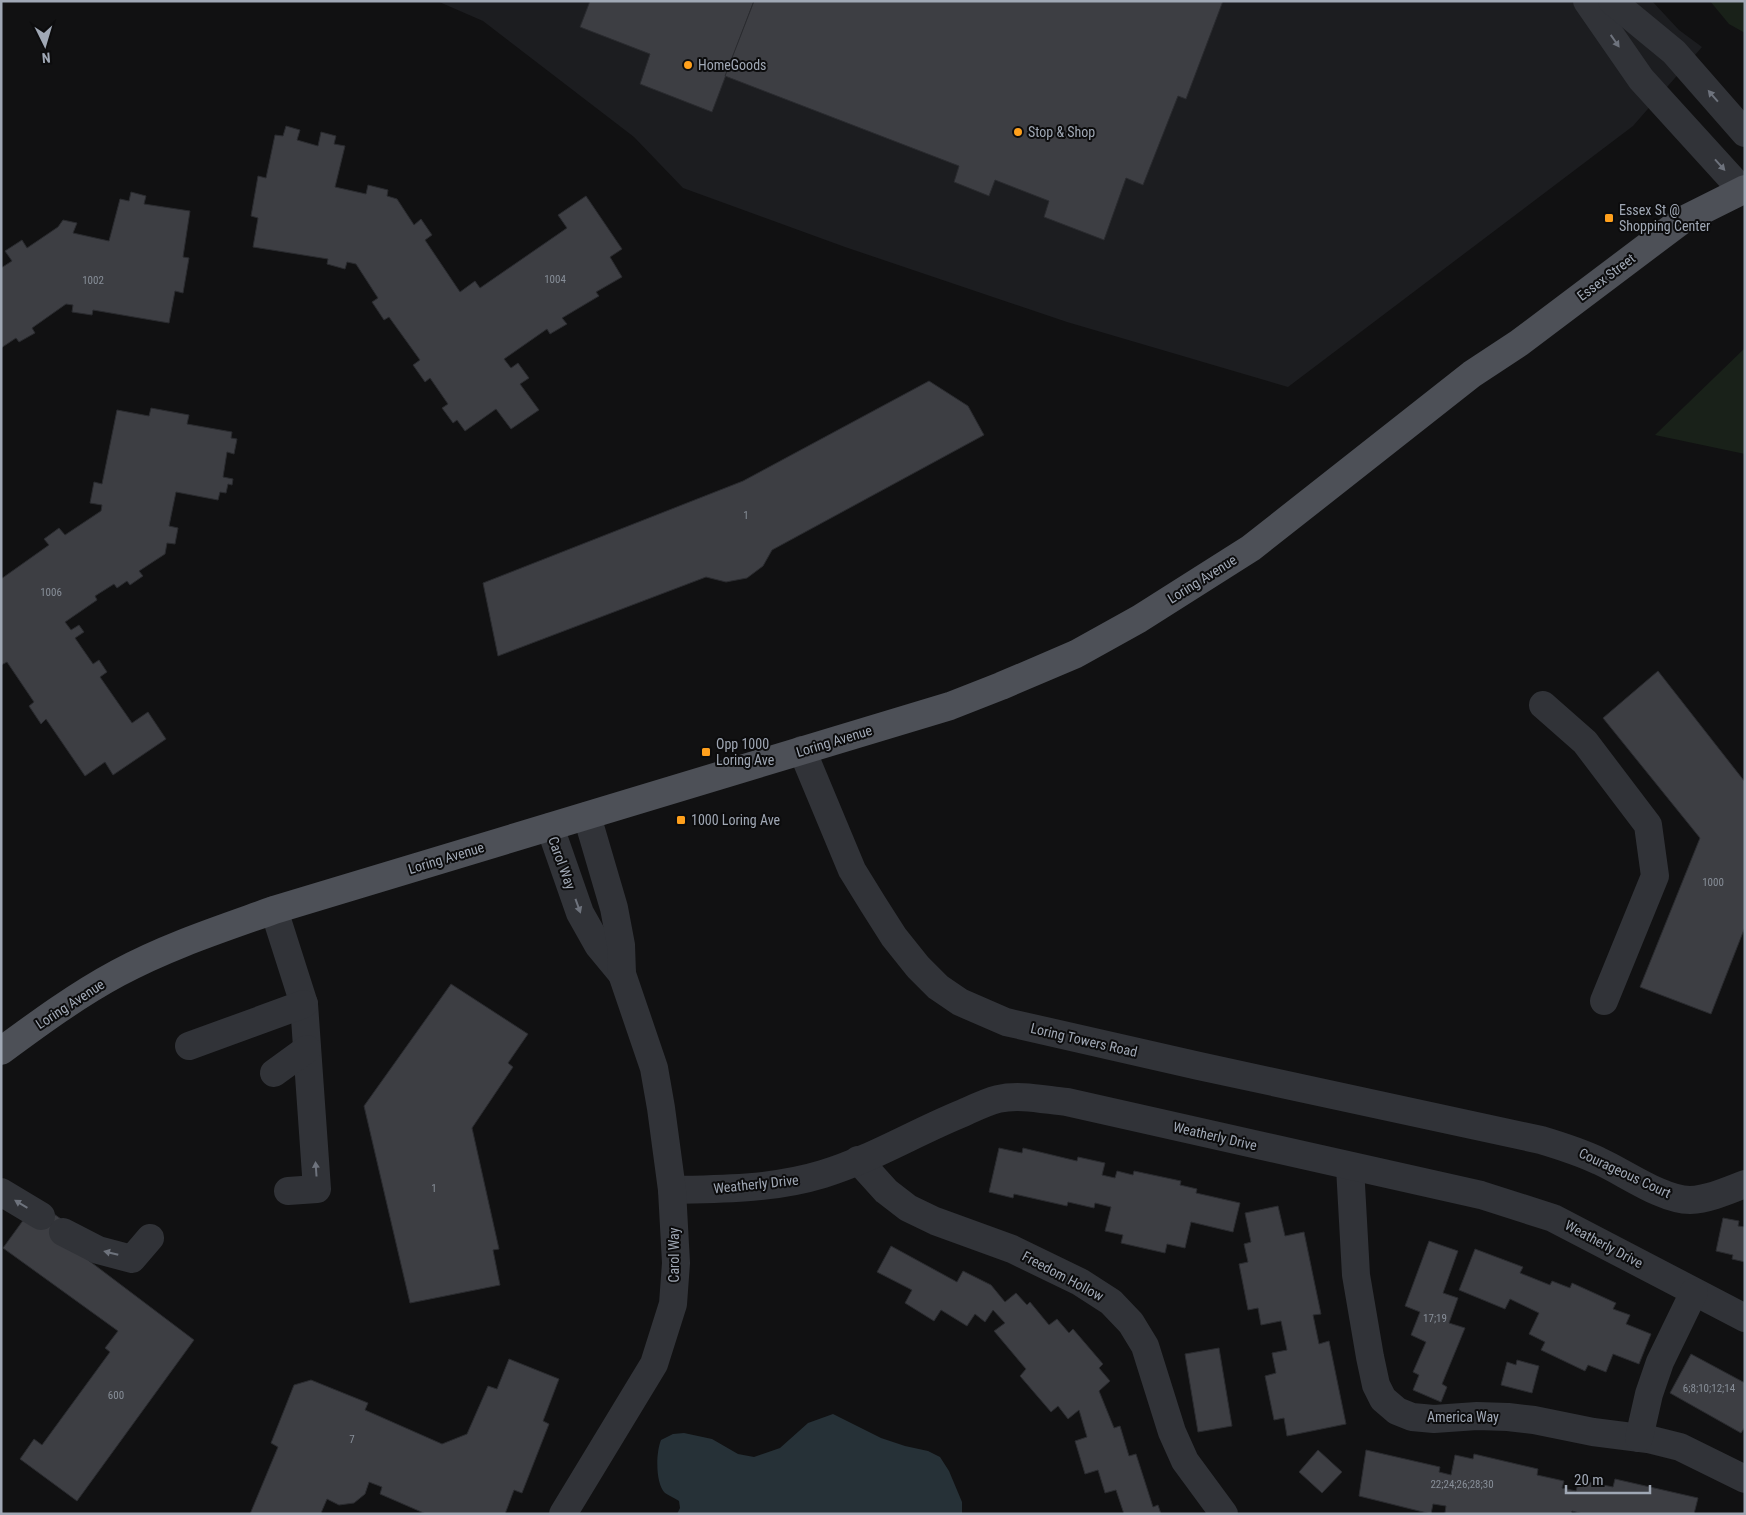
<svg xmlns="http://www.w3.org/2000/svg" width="1746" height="1515" viewBox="0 0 1746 1515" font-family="'Roboto Condensed',sans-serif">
  <rect width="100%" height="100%" fill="#111112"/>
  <polygon fill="#1c1d20" points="437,1 1652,1 1679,30 1702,47 1633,126 1288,387 1067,322 845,247 683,188 634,137 483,21"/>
  <g fill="#192119">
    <polygon points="1710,1 1745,1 1745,33 1729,24"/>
    <polygon points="1745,348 1745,454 1655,435"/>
  </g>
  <path fill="#263137" d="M833 1414 881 1438 905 1446 928 1451 940 1457 949 1471 962 1502V1514H677L680 1508 679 1501C675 1498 669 1496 665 1493 655 1483 656 1452 661 1440L673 1434 684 1433 712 1439 738 1454 754 1457 780 1448 808 1423Z"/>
  <g fill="#3d3e43" stroke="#2a2b2f">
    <polygon points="590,1 754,1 712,112 640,84 650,54 580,27"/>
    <polygon points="754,1 1223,1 1186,99 1178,96 1143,185 1126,178 1104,240 1044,217 1049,201 995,180 989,196 954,182 959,166 725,76"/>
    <polygon points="286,126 300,130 297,140 318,146 321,132 336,136 334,144 345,146 335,187 366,194 368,185 388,190 387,196 397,199 414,225 421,219 432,235 425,240 460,292 475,281 480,288 567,228 558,215 586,196 622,249 610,257 622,277 596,292 599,296 562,318 567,324 550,334 547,329 504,359 511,368 518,363 529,378 520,384 539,410 511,429 496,409 465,431 457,420 453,423 442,408 448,404 430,378 425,382 413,365 420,360 389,317 384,320 372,302 378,298 356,264 347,262 345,269 327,264 328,259 253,247 258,218 251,216 258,176 266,178 275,135 283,136"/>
    <polygon points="131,192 146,196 144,204 190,211 183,257 189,258 183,293 175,291 169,323 93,310 92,315 72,312 73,305 66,304 32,328 35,333 19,342 16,338 1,348 1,268 12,261 5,251 22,240 27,248 58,227 63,220 77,223 73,233 109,241 120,199 129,201"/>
    <polygon points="929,381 968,406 984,435 772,550 763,566 747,578 726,582 706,577 498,656 483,583 743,481"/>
    <polygon points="151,408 189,415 187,424 232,432 231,438 237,439 234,454 227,452 223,477 233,479 232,485 228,484 226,493 220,492 218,500 176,492 169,526 178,528 175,544 167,543 165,554 139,571 143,576 130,585 127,581 117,588 114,584 95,596 97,600 65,622 71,630 79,625 84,632 75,638 93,664 99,660 107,672 100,677 132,723 148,712 166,739 113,775 105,762 85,776 46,719 41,724 29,706 34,702 7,662 1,665 1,579 49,545 44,539 59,528 65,535 101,511 102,505 90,503 94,482 102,484 117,410 149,416"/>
    <polygon points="1658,671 1745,782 1745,927 1711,1014 1640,987 1700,838 1603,718"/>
    <polygon points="451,984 528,1034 508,1063 513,1067 472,1128 499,1249 493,1250 500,1285 410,1303 364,1106"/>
    <polygon points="999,1148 1022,1153 1023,1148 1077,1161 1078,1157 1105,1163 1102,1175 1115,1178 1117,1171 1133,1175 1134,1171 1181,1181 1180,1185 1197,1189 1196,1193 1240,1203 1233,1232 1191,1222 1185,1248 1167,1244 1165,1253 1121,1243 1123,1235 1105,1231 1111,1207 1095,1203 1094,1208 1068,1202 1067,1206 1014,1194 1013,1198 989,1192"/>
    <polygon points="1278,1206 1285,1236 1304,1232 1321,1314 1313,1315 1319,1344 1329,1341 1346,1424 1287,1436 1284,1418 1274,1420 1265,1376 1276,1373 1272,1353 1287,1350 1281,1321 1261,1325 1258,1308 1248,1310 1239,1264 1248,1262 1244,1244 1251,1242 1245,1213"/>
    <polygon points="47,1209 68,1224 59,1238 194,1340 77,1501 20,1459 34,1439 42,1445 110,1352 105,1348 118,1331 3,1248 27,1215"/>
    <polygon points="1723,1218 1739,1221 1738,1226 1745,1227 1745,1262 1732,1259 1733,1255 1716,1251"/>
    <polygon points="1429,1241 1458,1251 1443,1293 1458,1298 1449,1323 1465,1328 1442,1384 1447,1387 1441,1402 1413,1390 1419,1375 1413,1372 1426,1342 1411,1335 1420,1312 1405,1306"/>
    <polygon points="891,1246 957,1282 963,1271 991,1285 1005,1302 1016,1293 1027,1305 1030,1302 1049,1325 1057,1319 1069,1333 1073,1329 1103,1364 1099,1368 1110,1381 1099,1391 1114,1428 1120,1426 1129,1456 1136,1454 1153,1507 1158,1505 1161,1514 1124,1514 1116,1490 1105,1493 1098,1470 1085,1474 1075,1441 1087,1437 1079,1410 1068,1419 1058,1406 1051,1412 1020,1376 1026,1369 994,1331 1005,1323 993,1310 985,1322 975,1314 967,1326 941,1310 934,1321 905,1303 912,1290 877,1272"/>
    <polygon points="1475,1249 1523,1267 1520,1273 1550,1285 1552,1281 1570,1288 1572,1283 1616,1303 1613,1309 1630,1315 1626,1324 1651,1334 1639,1364 1613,1354 1606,1372 1588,1365 1585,1371 1541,1350 1545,1342 1529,1334 1539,1313 1510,1299 1505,1309 1459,1290"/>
    <polygon points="1219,1348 1232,1426 1198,1432 1185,1354"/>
    <polygon points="1691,1354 1745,1383 1745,1427 1741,1433 1670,1393"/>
    <polygon points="509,1359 559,1379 543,1421 549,1424 522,1493 514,1490 505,1514 426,1514 380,1494 382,1487 369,1482 365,1494 354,1503 339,1505 327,1499 321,1513 323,1514 250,1514 278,1447 271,1443 294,1385 311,1380 368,1403 365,1410 442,1444 467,1434 488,1386 497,1389"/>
    <polygon points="1517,1360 1539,1366 1532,1393 1501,1385 1507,1362 1516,1365"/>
    <polygon points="1318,1450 1342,1472 1322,1493 1299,1472"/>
    <polygon points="1366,1450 1440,1467 1439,1472 1451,1475 1455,1455 1473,1459 1474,1454 1538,1469 1537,1475 1564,1481 1562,1488 1576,1491 1579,1480 1613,1487 1615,1479 1698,1498 1694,1514 1583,1514 1572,1511 1571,1514 1449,1514 1445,1513 1446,1506 1433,1504 1431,1514 1359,1496"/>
  </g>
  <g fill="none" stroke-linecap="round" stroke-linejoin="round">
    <g stroke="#313338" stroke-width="28">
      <polyline points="1587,1 1641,79 1742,190"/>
      <polyline points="1612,1 1674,52 1745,133"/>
      <polyline points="1543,705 1585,742 1648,825 1655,876 1604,1001"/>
      <path d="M802 750 852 870 873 904 894 937 918 967 938 987 960 1002 1006 1022 1199 1066 1541 1140C1561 1146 1580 1152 1599 1161 1624 1172 1662 1200 1690 1200 1709 1199 1727 1191 1745 1184"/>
      <polyline points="550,827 580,913 598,945 622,974"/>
      <polyline points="274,910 304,1004 317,1189 288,1191"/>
      <polyline points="189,1046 304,1004"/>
      <polyline points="274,1073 307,1049"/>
      <polyline points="858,1160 886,1191 908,1208 935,1221 1012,1249 1080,1282 1111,1302 1131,1323 1145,1346 1172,1432 1185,1461 1224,1514"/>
      <polyline points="1350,1167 1356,1275 1370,1357 1376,1385 1383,1399 1397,1411 1412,1417 1434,1419 1477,1416 1508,1417 1534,1420 1593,1432 1648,1439 1680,1447 1745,1479"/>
      <path d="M672 1190C723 1189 774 1189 823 1174 872 1159 916 1132 963 1113 974 1108 986 1102 998 1099 1020 1094 1045 1100 1067 1102L1481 1195 1553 1218 1745 1318"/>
      <polyline points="1,1192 41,1216"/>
      <polyline points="63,1232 98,1250 132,1259 150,1238"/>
      <polyline points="1639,1438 1649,1394 1660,1362 1694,1292"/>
      <polyline points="563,1514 654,1364 673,1304 676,1263 672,1190 661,1108 654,1068 622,974 621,945 614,908 587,816"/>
    </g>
    <path stroke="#4d5057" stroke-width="28" d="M1 1051C39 1023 77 995 118 973 168 946 221 929 274 910L950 706 1001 686 1076 654 1139 619 1251 548 1472 374 1519 343 1681 221 1745 189"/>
  </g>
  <defs><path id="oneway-solid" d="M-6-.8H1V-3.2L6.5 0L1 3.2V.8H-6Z" transform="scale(1.25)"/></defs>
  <g fill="#6e737d">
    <use href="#oneway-solid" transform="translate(1615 41) rotate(55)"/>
    <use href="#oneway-solid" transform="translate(1713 96) rotate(-131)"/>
    <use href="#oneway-solid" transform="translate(1720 165) rotate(48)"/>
    <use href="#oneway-solid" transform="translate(578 906) rotate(70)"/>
    <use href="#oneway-solid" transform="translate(316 1169) rotate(-94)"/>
    <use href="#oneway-solid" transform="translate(21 1204) rotate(-149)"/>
    <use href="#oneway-solid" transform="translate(111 1253) rotate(-166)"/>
  </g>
  <g fill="#ffa01c" stroke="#0c0c0d" stroke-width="2">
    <circle cx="688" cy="65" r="5"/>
    <circle cx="1018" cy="132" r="5"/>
    <rect x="1604" y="213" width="10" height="10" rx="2.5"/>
    <rect x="701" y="747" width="10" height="10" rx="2.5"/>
    <rect x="676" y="815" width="10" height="10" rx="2.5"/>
  </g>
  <g text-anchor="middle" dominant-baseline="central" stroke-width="4" stroke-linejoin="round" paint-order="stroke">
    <g font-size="11" fill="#878e98">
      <text x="555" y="279">1004</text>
      <text x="93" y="280">1002</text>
      <text x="746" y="515">1</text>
      <text x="51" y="592">1006</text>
      <text x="1713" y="882">1000</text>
      <text x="434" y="1188">1</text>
      <text x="1435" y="1318">17;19</text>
      <text x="1709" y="1388">6;8;10;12;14</text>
      <text x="116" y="1395">600</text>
      <text x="352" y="1439">7</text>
      <text x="1462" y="1484">22;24;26;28;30</text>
    </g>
    <g font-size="14" fill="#a0a8b5" stroke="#0c0c0d" text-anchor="start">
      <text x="698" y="65">HomeGoods</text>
      <text x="1028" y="132">Stop &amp; Shop</text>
      <text x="1619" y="210">Essex St @<tspan x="1619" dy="16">Shopping Center</tspan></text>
      <text x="716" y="744">Opp 1000<tspan x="716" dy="16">Loring Ave</tspan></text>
      <text x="691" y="820">1000 Loring Ave</text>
    </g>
    <g font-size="14" fill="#a0a8b5" stroke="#0c0c0d">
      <text transform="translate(1606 277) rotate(-37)">Essex Street</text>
      <text transform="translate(1202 579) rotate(-32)">Loring Avenue</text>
      <text transform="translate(834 741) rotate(-17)">Loring Avenue</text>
      <text transform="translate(446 858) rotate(-17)">Loring Avenue</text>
      <text transform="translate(562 863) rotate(70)">Carol Way</text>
      <text transform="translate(70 1004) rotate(-33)">Loring Avenue</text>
      <text transform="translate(1084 1040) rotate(13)">Loring Towers Road</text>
      <text transform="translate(1215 1136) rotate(13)">Weatherly Drive</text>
      <text transform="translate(1625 1173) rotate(25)">Courageous Court</text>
      <text transform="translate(756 1184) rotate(-6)">Weatherly Drive</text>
      <text transform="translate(1604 1244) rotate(28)">Weatherly Drive</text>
      <text transform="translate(674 1255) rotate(-90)">Carol Way</text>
      <text transform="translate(1063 1276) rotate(28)">Freedom Hollow</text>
      <text x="1463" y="1417">America Way</text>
    </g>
  </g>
  <rect width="1746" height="1515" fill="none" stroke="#a0a8b5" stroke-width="5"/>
  <g transform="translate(45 45) rotate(175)" stroke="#0c0c0d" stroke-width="4" paint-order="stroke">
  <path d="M0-4L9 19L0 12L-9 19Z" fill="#a0a8b5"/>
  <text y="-8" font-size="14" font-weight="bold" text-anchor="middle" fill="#a0a8b5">N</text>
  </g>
  <path d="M1566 1485v8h84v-8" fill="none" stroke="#a0a8b5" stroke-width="2.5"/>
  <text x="1574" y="1485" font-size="15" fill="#a0a8b5" stroke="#0c0c0d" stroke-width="4" paint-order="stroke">20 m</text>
</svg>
